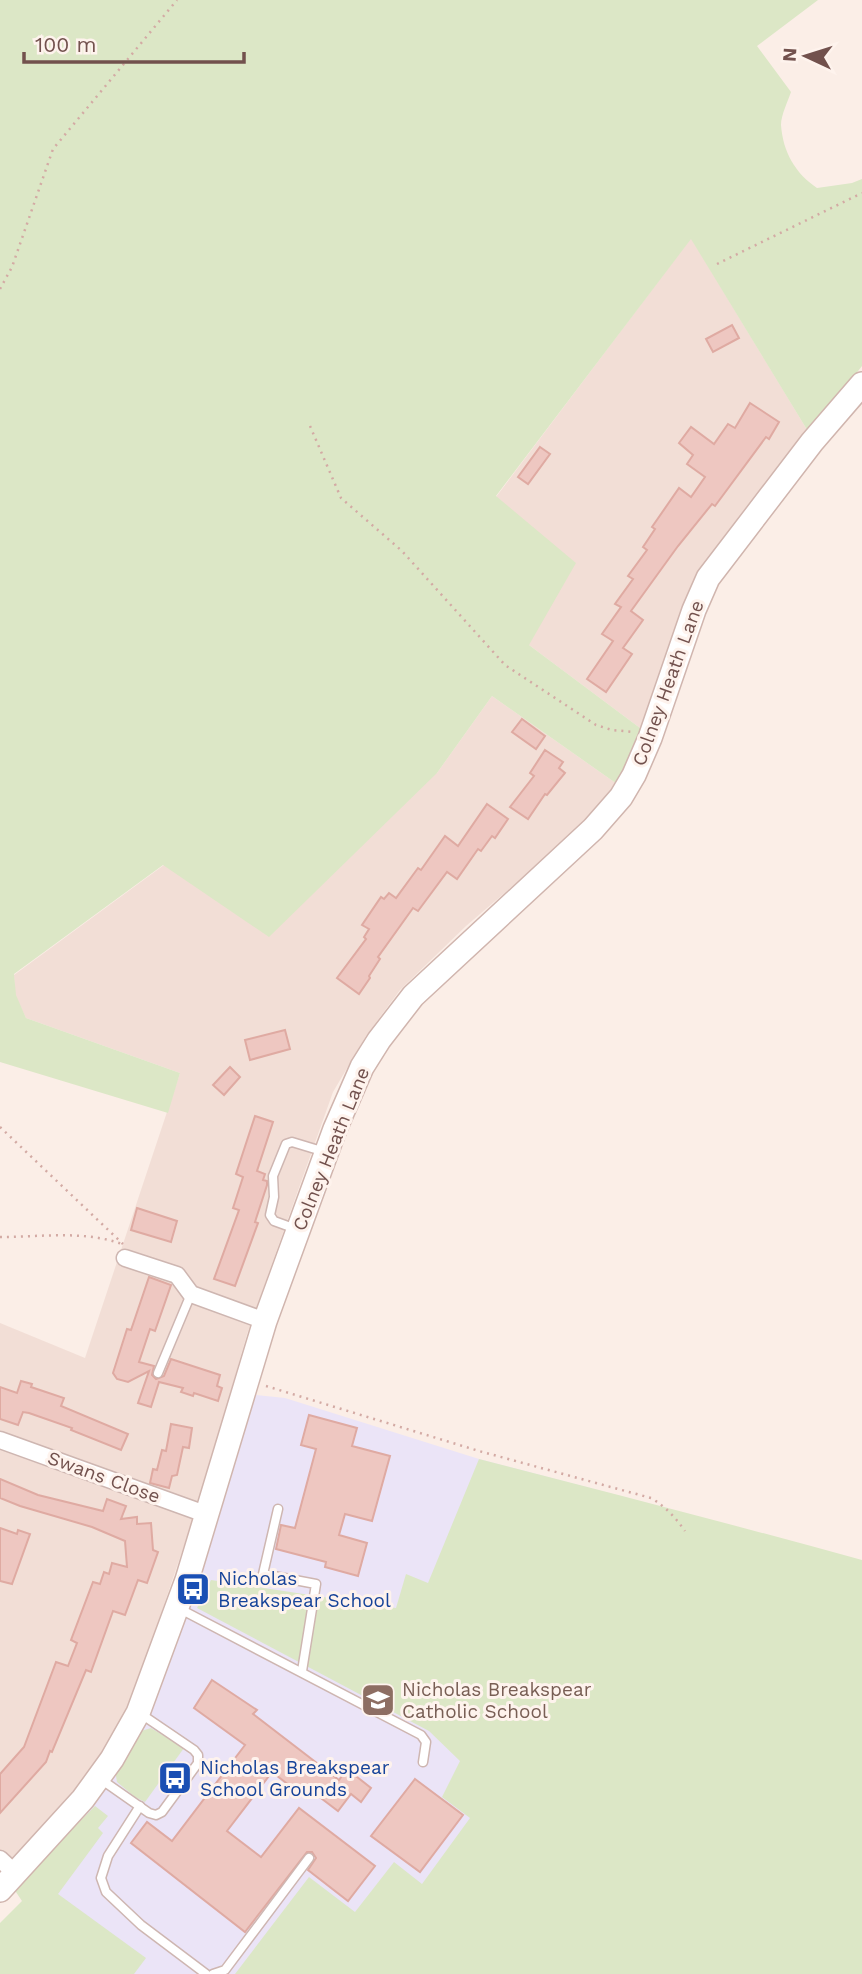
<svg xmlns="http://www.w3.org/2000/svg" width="862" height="1974" viewBox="0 0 862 1974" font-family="'Work Sans',sans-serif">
  <rect width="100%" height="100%" fill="#fbeee7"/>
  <g fill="#f2ded6">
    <polygon points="691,238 809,433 706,563 644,731 529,645 496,497"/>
    <polygon points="492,696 617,784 578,830 466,926 400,990 366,1036 333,1092 247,1334 202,1492 137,1685 104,1758 0,1878 0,1323 85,1358 180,1073 26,1018 15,995 14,975 164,865 437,773"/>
  </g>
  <polygon fill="#ebe4f7" points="256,1395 285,1398 479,1459 662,1507 728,1974 0,1974 22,1901 41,1882 107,1783 203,1562"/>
  <g fill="#dce7c6">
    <path d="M0 0H818L757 46 791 92C788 101 781 115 781 125 783 152 795 173 817 188L852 183 862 179V366L809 433 691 239 496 496 576 563 529 645 644 731 617 784 492 696 437 773 269 937 163 865 14 974 16 995 26 1018 180 1073 168 1113 0 1062Z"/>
    <path d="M479 1459C607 1492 735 1525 862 1560V1974H235L309 1877 355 1912 394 1862 422 1884 470 1818 442 1797 460 1761 429 1731 197 1608 211 1580 396 1608 406 1574 428 1583Z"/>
    <polygon points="151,1728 184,1748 145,1802 135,1797 117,1782 115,1770 138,1732"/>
    <polygon points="95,1806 108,1816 98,1828 103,1833 58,1894 146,1958 134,1974 0,1974 0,1923 22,1901 14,1889"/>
  </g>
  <g fill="#eec7c1" stroke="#dfaaa2" stroke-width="2">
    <polygon points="732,325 739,338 713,352 706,339"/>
    <polygon points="750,403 779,422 769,439 766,437 715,506 712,504 678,546 631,611 643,620 623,648 632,654 606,692 587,679 613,641 602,634 621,607 615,604 633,579 628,576 647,550 643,547 655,529 652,527 679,488 691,497 705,477 687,464 693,455 679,443 691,427 714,444 728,424 735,428"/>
    <polygon points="540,447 550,454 528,484 518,477"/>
    <polygon points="522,719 545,736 536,749 512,732"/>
    <polygon points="545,750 563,762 559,768 565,773 547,795 545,794 528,819 510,807 534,776 530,773"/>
    <polygon points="487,804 508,819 495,838 492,836 481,851 478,849 457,879 447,872 418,911 413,908 378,957 380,959 369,976 370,978 359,994 337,978 366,939 364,937 369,929 362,925 381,897 384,899 389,893 396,898 418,868 421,870 445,836 458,846"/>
    <polygon points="285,1030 290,1049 250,1060 245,1040"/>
    <polygon points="230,1067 240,1077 224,1095 213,1085"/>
    <polygon points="255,1116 273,1122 257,1171 265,1174 263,1180 267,1181 267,1185 255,1222 258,1223 235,1286 214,1279 239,1210 233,1208 243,1177 236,1174"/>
    <polygon points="137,1208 177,1221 171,1242 131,1230"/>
    <polygon points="149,1277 171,1285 155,1331 150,1329 139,1362 154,1366 152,1375 156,1379 164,1376 171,1359 220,1375 217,1386 222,1388 218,1401 194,1393 193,1396 181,1392 183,1388 159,1382 151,1407 138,1403 149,1371 128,1382 117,1379 113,1373 127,1329 131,1330"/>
    <polygon points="21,1381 32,1384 31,1387 64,1398 61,1406 128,1434 121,1450 71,1430 72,1428 29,1413 23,1412 18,1425 0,1419 0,1387 17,1393"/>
    <polygon points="309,1415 357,1428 352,1446 390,1456 372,1521 345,1514 339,1535 367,1543 358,1576 325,1567 326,1562 276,1549 281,1525 295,1528 316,1449 301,1445"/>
    <polygon points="171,1424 192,1428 189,1448 183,1447 177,1475 172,1476 169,1488 150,1483 153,1469 157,1470 162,1450 166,1451"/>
    <polygon points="0,1479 38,1495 103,1511 107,1499 126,1506 121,1519 137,1517 137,1524 151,1523 153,1550 158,1552 147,1583 138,1580 125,1615 113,1611 91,1672 86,1670 52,1752 50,1751 46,1762 0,1813 0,1774 24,1747 56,1662 68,1666 77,1643 71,1640 93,1582 100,1584 104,1572 109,1574 112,1563 127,1567 125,1541 92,1527 20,1506 0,1498"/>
    <polygon points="0,1528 17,1534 18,1530 30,1534 12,1584 0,1581"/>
    <polygon points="212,1680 257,1710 253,1714 339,1780 347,1769 371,1788 361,1802 351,1794 338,1811 309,1789 303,1796 272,1772 227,1831 261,1857 299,1808 375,1866 348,1901 308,1870 316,1858 312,1852 307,1852 245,1932 131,1843 147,1822 172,1841 245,1745 194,1708"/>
    <polygon points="415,1779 463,1815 420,1872 371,1836"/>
  </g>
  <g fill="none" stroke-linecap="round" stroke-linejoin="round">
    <g stroke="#ceb6b1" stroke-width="11">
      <g id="lane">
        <polyline points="296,1229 274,1221 270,1215 274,1197 273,1176 286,1144 292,1142 325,1152"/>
        <polyline points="158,1373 191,1294"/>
        <polyline points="278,1509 263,1574 316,1584 302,1671"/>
        <polyline points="180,1609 421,1735 426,1742 423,1762"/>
        <polyline points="99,1778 149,1813 156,1815 162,1812 198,1763 198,1755 194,1750 141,1714"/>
        <polyline points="140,1806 108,1856 101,1878 106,1892 141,1925 206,1974"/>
        <polyline points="213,1974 225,1970 309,1858"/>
      </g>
    </g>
    <g stroke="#ceb6b1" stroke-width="19">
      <g id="street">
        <polyline points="125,1258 177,1275 191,1294 265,1321"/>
        <polyline points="0,1440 208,1515"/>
        <polyline points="0,1859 15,1873"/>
      </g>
    </g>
    <g stroke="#d0b5ae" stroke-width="26">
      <polyline id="secondary" points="0,1890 83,1799 112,1759 138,1713 187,1580 265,1321 335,1129 362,1067 379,1040 413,996 593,829 621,797 634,775 650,738 694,610 708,578 812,442 862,384"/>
    </g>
    <g stroke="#d3aaa4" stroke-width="2.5" stroke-dasharray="2 5" stroke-linecap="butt">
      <polyline points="717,264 862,193"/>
      <polyline points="0,289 12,267 53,149 177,0"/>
      <polyline points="310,426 341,498 402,551 505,665 596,725 612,730 634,732"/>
      <polyline points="0,1127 123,1244"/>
      <path d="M0 1237C40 1237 83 1230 122 1244"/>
      <path d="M266 1386 479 1451 651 1498C666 1507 675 1517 685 1531"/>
    </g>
    <use href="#lane" stroke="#fff" stroke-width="8"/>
    <use href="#street" stroke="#fff" stroke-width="16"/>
    <use href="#secondary" stroke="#fff" stroke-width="23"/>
  </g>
  <defs>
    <g id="bus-square" transform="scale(1.75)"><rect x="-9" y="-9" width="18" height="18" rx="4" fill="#1a4fb4" stroke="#fef3ed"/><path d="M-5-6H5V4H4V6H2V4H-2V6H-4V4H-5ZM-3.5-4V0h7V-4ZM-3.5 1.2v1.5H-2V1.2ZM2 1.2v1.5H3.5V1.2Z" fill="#fff"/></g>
    <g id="school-square" transform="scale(1.75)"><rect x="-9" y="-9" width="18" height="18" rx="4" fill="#8d6e63" stroke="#fef3ed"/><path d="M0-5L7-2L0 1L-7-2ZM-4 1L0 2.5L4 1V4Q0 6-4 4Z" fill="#fff"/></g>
  </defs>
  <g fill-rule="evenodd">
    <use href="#bus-square" x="193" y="1589"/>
    <use href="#school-square" x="378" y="1700"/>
    <use href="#bus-square" x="175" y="1778"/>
  </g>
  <g text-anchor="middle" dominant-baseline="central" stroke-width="6" stroke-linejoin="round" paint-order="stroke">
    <g font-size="19" fill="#72514d" stroke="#fef3ed">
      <text transform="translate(668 683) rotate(-70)">Colney Heath Lane</text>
      <text transform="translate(331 1149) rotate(-68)">Colney Heath Lane</text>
      <text transform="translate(104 1477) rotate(20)">Swans Close</text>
    </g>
    <g font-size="19" fill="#164399" stroke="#fef3ed" text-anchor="start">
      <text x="218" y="1578">Nicholas<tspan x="218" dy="22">Breakspear School</tspan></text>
      <text x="200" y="1767">Nicholas Breakspear<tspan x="200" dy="22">School Grounds</tspan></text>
    </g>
    <g font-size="19" fill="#785e54" stroke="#fef3ed" text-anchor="start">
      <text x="402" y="1689">Nicholas Breakspear<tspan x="402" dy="22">Catholic School</tspan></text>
    </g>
  </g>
  <g transform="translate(806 56) rotate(274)" stroke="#fef3ed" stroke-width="5" paint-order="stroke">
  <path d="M0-5L12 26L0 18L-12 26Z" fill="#72514d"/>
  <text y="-10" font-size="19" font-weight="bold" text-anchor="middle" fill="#72514d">N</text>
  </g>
  <path d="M24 52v10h220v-10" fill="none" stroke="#72514d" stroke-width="3.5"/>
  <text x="35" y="52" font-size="21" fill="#72514d" stroke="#fef3ed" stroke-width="5" paint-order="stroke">100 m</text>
</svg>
